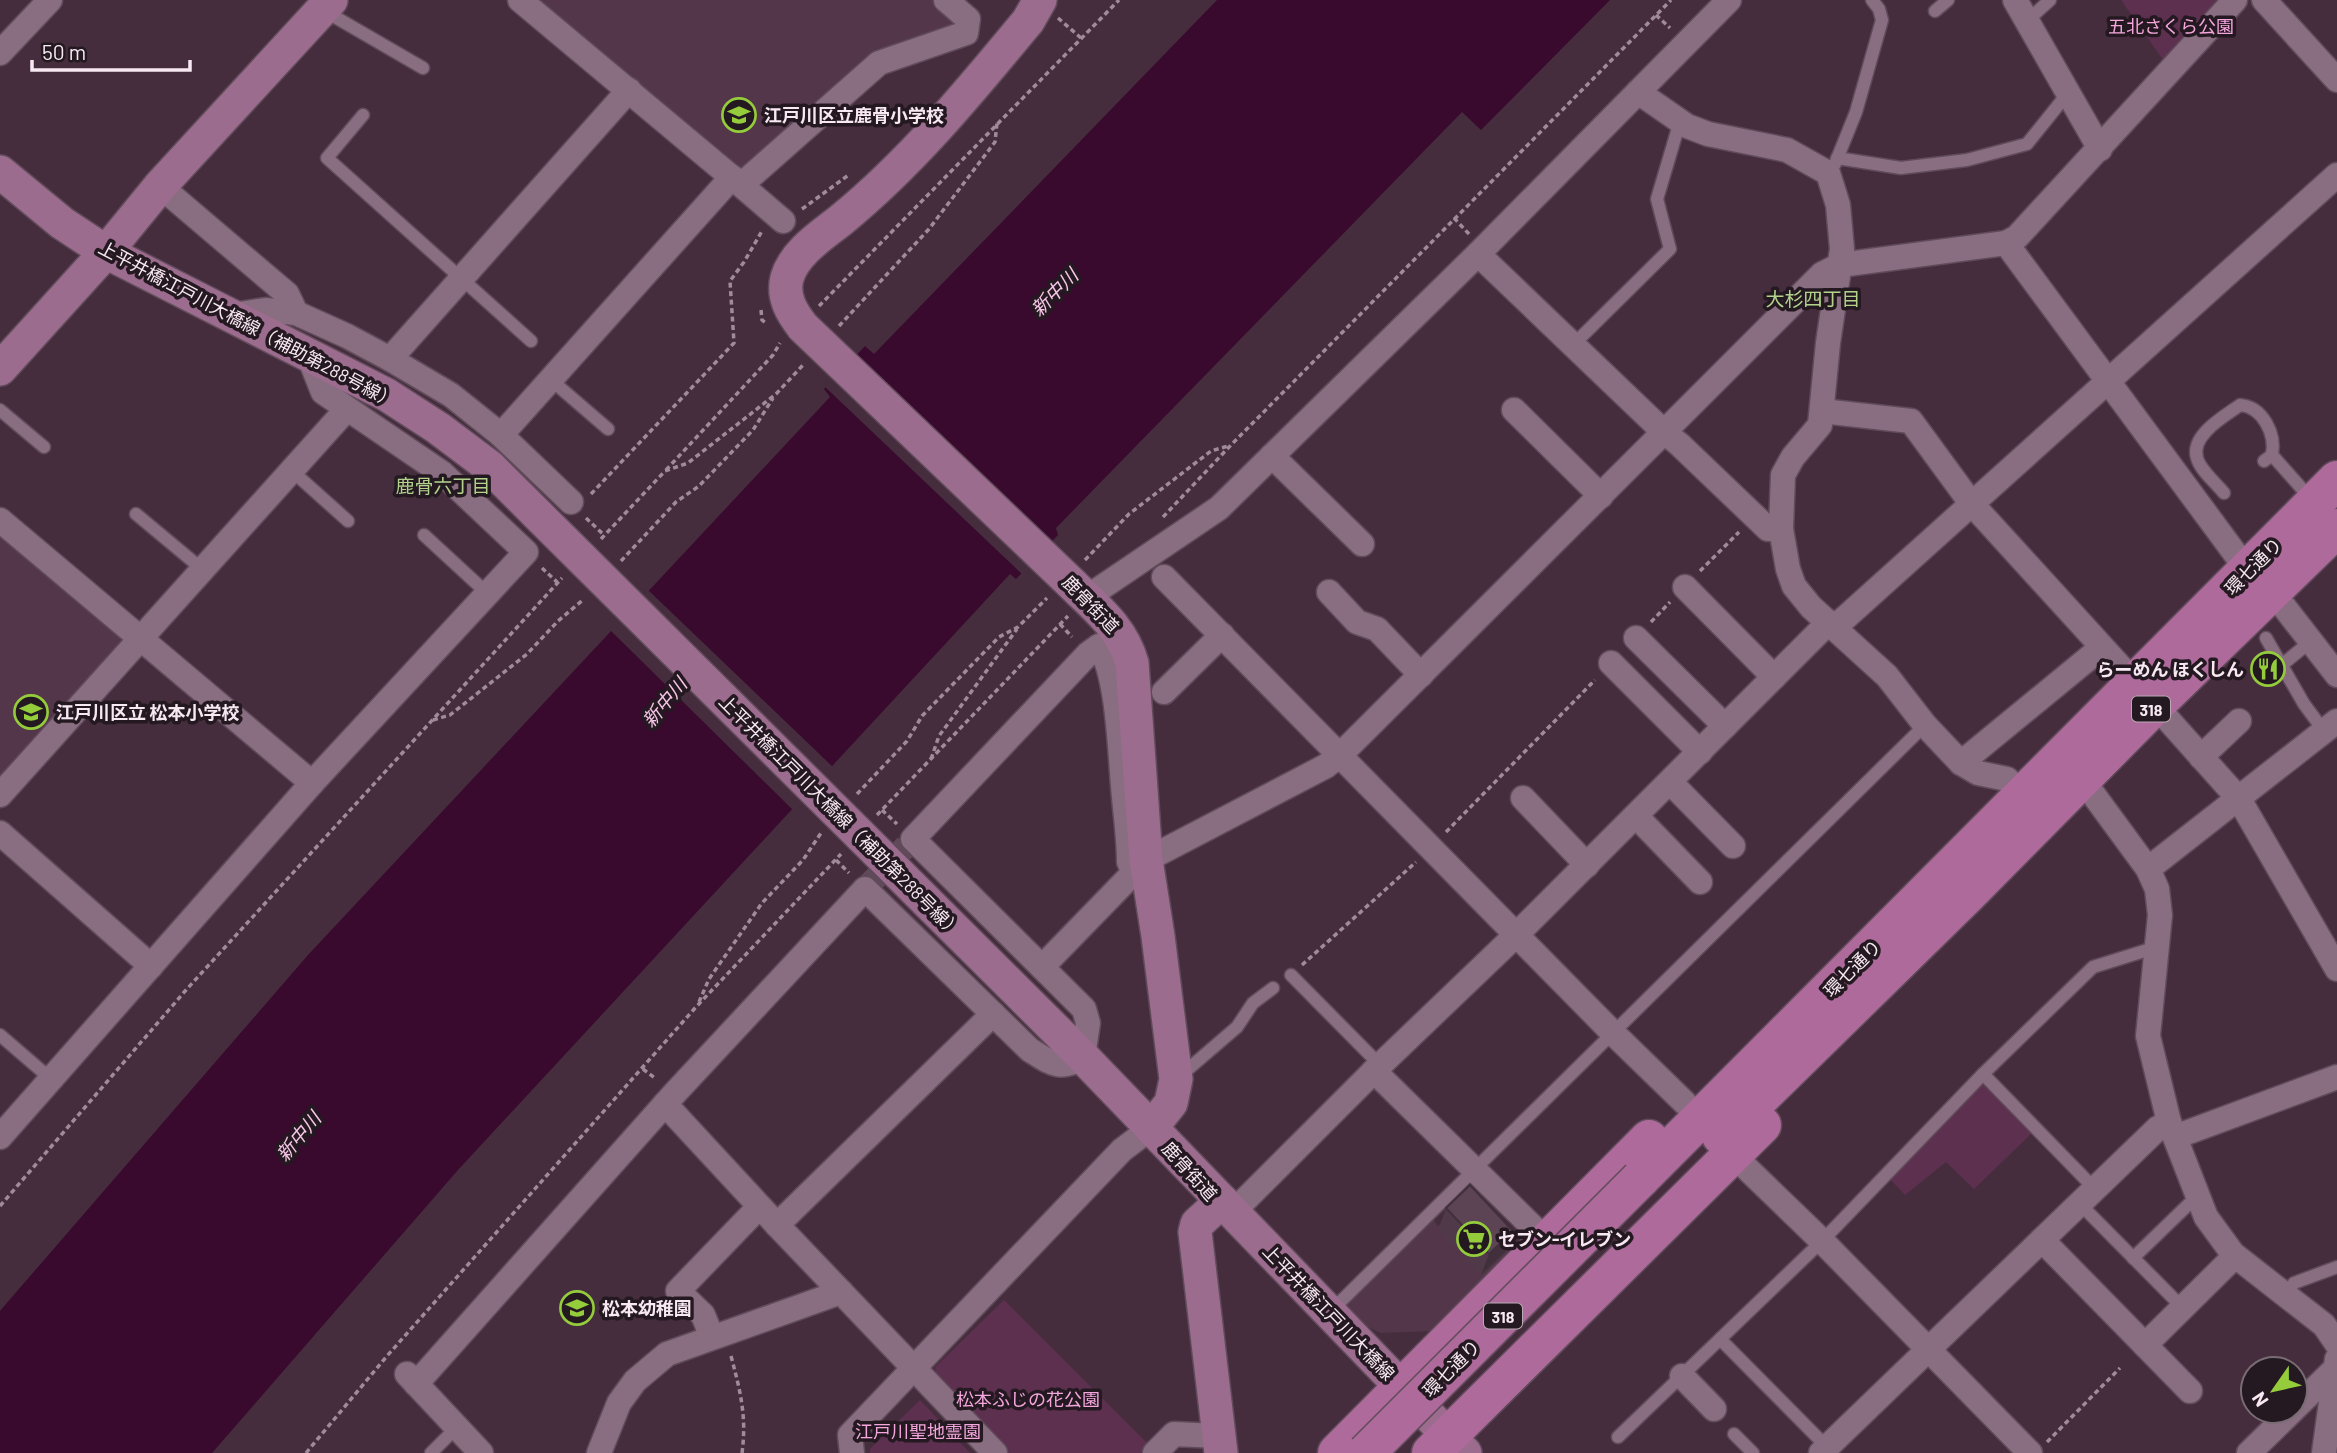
<svg xmlns="http://www.w3.org/2000/svg" width="2337" height="1453" viewBox="0 0 2337 1453" font-family="Barlow,'Noto Sans JP',sans-serif">
  <rect width="100%" height="100%" fill="#452d3d"/>
  <g fill="#53364a">
    <polygon points="533,0 932,0 957,21 956,26 871,58 744,173"/>
    <polygon points="0,532 123,635 123,643 0,781"/>
    <polygon points="1461,1204 1509,1251 1431,1331 1381,1333 1370,1328 1344,1307 1433,1219 1438,1226"/>
  </g>
  <g fill="#5d3050">
    <polygon points="2121,0 2231,0 2168,67"/>
    <polygon points="1981,1080 2033,1132 1974,1189 1946,1162 1905,1195 1888,1177"/>
    <polygon points="1004,1300 1149,1445 1141,1453 1007,1453 937,1378 935,1367"/>
    <polygon points="920,1400 970,1453 870,1453 870,1449"/>
  </g>
  <polygon fill="#390a2e" points="1217,0 1610,0 1481,130 1462,112 1056,528 1058,535 1016,579 1010,574 458,1170 212,1453 0,1453 0,1311 12,1297 308,955 830,397 824,389 865,346 874,354"/>
  <g fill="#452d3d">
    <polygon points="849,357 1051,548 1024,576 823,385"/>
    <polygon points="647,589 835,769 795,812 609,629"/>
  </g>
  <g fill="none" stroke-linecap="round" stroke-linejoin="round">
    <polyline stroke="#604958" stroke-width="24" stroke-dasharray="24 12" stroke-linecap="butt" points="865,889 913,839"/>
    <g stroke="#604b5a" stroke-width="15">
      <g id="lane">
        <polyline points="323,10 423,68"/>
        <polyline points="1935,11 1948,0"/>
        <polyline points="2027,21 2050,0"/>
        <polyline points="363,115 327,158 531,341"/>
        <polyline points="1837,158 1901,168 1967,160 2027,144 2068,93"/>
        <polyline points="1835,164 1856,112 1882,20 1879,9 1872,0"/>
        <polyline points="1573,345 1670,249 1657,199 1678,128 1682,122"/>
        <polyline points="550,379 608,429"/>
        <polyline points="0,410 44,447"/>
        <polyline points="2264,461 2272,455 2311,499"/>
        <polyline points="291,470 348,521"/>
        <path d="M2224 493C2216 483 2200 470 2197 458 2190 435 2225 416 2240 405 2263 407 2276 434 2272 455"/>
        <polyline points="136,514 202,569"/>
        <polyline points="424,535 488,594"/>
        <polyline points="2266,638 2304,704 2324,731"/>
        <polyline points="2283,664 2311,641"/>
        <polyline points="1291,975 1380,1065"/>
        <polyline points="0,1035 51,1079"/>
        <polyline points="1983,1074 2095,1189"/>
        <polyline points="1180,1076 1237,1027 1253,1003 1273,988"/>
        <polyline points="2080,1204 2182,1307"/>
        <polyline points="2133,1258 2192,1201 2200,1198"/>
        <polyline points="2285,1295 2294,1283 2337,1267"/>
        <polyline points="1330,1312 1925,725"/>
        <polyline points="1720,1339 1827,1447"/>
        <polyline points="1734,1434 1753,1453"/>
        <polyline points="1618,1437 1822,1241 1983,1074 2093,967 2157,947"/>
        <polyline points="431,1453 457,1427"/>
      </g>
    </g>
    <g stroke="#604b5a" stroke-width="27">
      <g id="street">
        <polyline points="520,0 741,185 879,63 966,33 968,19 946,0"/>
        <polyline points="2015,0 2100,149"/>
        <polyline points="2235,0 2017,237 2006,243 2248,571 2285,608 2337,675"/>
        <polyline points="2264,0 2337,80"/>
        <polyline points="0,53 50,0"/>
        <polyline points="1638,92 1687,126 1708,134 1787,150 1828,173 1838,205 1842,249 1828,343 1820,425 1793,457 1783,475 1781,529 1788,569 1794,586 1811,607 1887,676 1925,725 1961,763 1978,773 2007,779 2023,796"/>
        <polyline points="741,185 783,221"/>
        <polyline points="160,186 287,294 296,313"/>
        <polyline points="1478,254 1664,432 1822,274 1840,265 2006,243"/>
        <polyline points="233,315 265,310 296,313 347,336 390,359 451,395 501,435 571,502"/>
        <polyline points="390,359 629,90"/>
        <polyline points="1514,410 1601,496"/>
        <polyline points="1822,411 1911,421 1971,503 2136,684"/>
        <polyline points="501,435 732,177"/>
        <polyline points="1272,456 1362,544"/>
        <polyline points="0,520 312,783"/>
        <polyline points="1164,577 1613,1033 1685,1103"/>
        <polyline points="1685,587 1774,677"/>
        <polyline points="1329,592 1357,622 1377,629 1421,675"/>
        <polyline points="1086,598 1219,508 1478,254 1729,0"/>
        <polyline points="1835,627 2337,175"/>
        <polyline points="1636,638 1725,726"/>
        <polyline points="1611,663 1700,752"/>
        <polyline points="1164,692 1222,635"/>
        <polyline points="2155,705 2239,799 2337,969"/>
        <polyline points="2201,757 2239,721"/>
        <polyline points="1961,763 2101,648"/>
        <polyline points="2082,779 2148,869 2157,889 2160,915 2148,1036 2169,1122 2206,1217 2233,1254 2324,1325 2337,1344"/>
        <polyline points="1670,782 1733,846"/>
        <polyline points="0,795 346,410"/>
        <polyline points="1523,798 1587,865"/>
        <polyline points="1636,816 1700,882"/>
        <polyline points="0,833 151,966"/>
        <polyline points="2148,869 2337,721"/>
        <polyline points="1042,967 1146,860 1326,766 1340,755 1664,432 1679,444 1768,529 1781,529"/>
        <polyline points="1374,1071 1548,1242"/>
        <polyline points="665,1104 777,1225 995,1453"/>
        <polyline points="0,1137 312,783 526,552 442,473 323,392 308,354"/>
        <polyline points="2175,1137 2337,1077"/>
        <polyline points="1732,1154 1822,1241 2030,1453"/>
        <polyline points="1233,1212 1374,1071 1516,935 1829,622"/>
        <polyline points="777,1225 993,1014"/>
        <polyline points="2042,1240 2190,1391"/>
        <polyline points="712,1337 703,1315 678,1291 759,1207"/>
        <polyline points="2145,1345 2235,1256"/>
        <polyline points="407,1374 481,1453"/>
        <polyline points="1682,1376 1714,1409"/>
        <path d="M416 1384 674 1094 865 889 1030 1050C1051 1063 1060 1072 1083 1057L1088 1023 1084 1009 913 839 1088 654 1099 646C1119 676 1120 759 1124 797 1126 819 1129 840 1129 862L1135 871"/>
        <polyline points="2295,1408 2335,1369"/>
        <polyline points="599,1453 619,1403 635,1381 667,1354 841,1292"/>
        <polyline points="852,1453 850,1435 1122,1150 1151,1128"/>
        <polyline points="1155,1453 1174,1434 1218,1436"/>
        <polyline points="1821,1453 2158,1128 2169,1122"/>
        <polyline points="2249,1453 2292,1411"/>
        <polyline points="2324,1453 2337,1359"/>
      </g>
    </g>
    <g stroke="#604b5a" stroke-width="36">
      <g id="secondary">
        <polyline points="0,172 62,223 106,252 387,395 438,428 490,467 538,515"/>
        <path d="M803 327C792 313 782 297 787 278 794 253 822 235 841 220 912 162 970 91 1028 21L1040 0"/>
        <polyline points="0,369 106,252 160,186 331,0"/>
        <path d="M1072 584C1097 609 1122 628 1132 663L1146 860 1158 936 1176 1079 1171 1103 1151 1128"/>
        <polyline points="859,834 1083,1057 1465,1453"/>
        <polyline points="1221,1453 1195,1232 1197,1224 1222,1201"/>
      </g>
    </g>
    <g stroke="#604b5a" stroke-width="41">
      <g id="primary">
        <polyline points="1721,1136 1968,894 2155,705 2337,528"/>
        <polyline points="1640,1179 2337,480"/>
        <polyline points="1337,1453 1649,1139"/>
        <polyline points="1431,1453 1762,1125"/>
      </g>
    </g>
    <g stroke="#a08c99" stroke-width="3.5" stroke-dasharray="5 3.5" stroke-linecap="butt">
      <polyline points="1656,15 1670,28"/>
      <polyline points="1058,18 1081,38"/>
      <polyline points="802,209 850,174"/>
      <polyline points="1454,218 1469,234"/>
      <polyline points="819,306 1119,0"/>
      <polyline points="761,310 762,320 767,324"/>
      <polyline points="839,326 929,229 995,142 997,123"/>
      <polyline points="666,470 773,355 780,343"/>
      <polyline points="591,494 734,343 730,281 744,262 762,231"/>
      <polyline points="1163,517 1231,445 1671,0"/>
      <polyline points="586,518 604,535"/>
      <polyline points="601,539 665,471 688,463 776,394 803,365"/>
      <polyline points="1085,560 1129,514 1211,451 1228,446"/>
      <polyline points="621,561 676,502 699,486 753,430 773,398"/>
      <polyline points="542,568 557,582"/>
      <polyline points="1700,571 1739,532"/>
      <polyline points="1651,622 1670,602"/>
      <polyline points="1060,624 1072,637"/>
      <polyline points="433,720 450,715 527,654 558,621 584,599"/>
      <polyline points="931,759 939,736 1017,629"/>
      <polyline points="857,794 907,741 922,716 999,637 1018,627 1047,598"/>
      <polyline points="882,810 897,824"/>
      <polyline points="877,815 1068,616"/>
      <polyline points="1446,832 1595,680"/>
      <polyline points="836,860 849,873"/>
      <polyline points="1302,965 1416,862"/>
      <polyline points="699,1002 709,979 762,903 803,860 821,833"/>
      <polyline points="643,1069 656,1079"/>
      <polyline points="0,1206 186,990 562,578"/>
      <path d="M731 1356C740 1390 747 1416 742 1453"/>
      <polyline points="2047,1442 2120,1368"/>
      <polyline points="306,1453 387,1356 696,1007 841,854"/>
    </g>
    <use href="#lane" stroke="#896d80" stroke-width="12"/>
    <use href="#street" stroke="#896d80" stroke-width="24"/>
    <use href="#secondary" stroke="#9c6c8e" stroke-width="33"/>
    <use href="#primary" stroke="#ae6a9b" stroke-width="38"/>
    <g stroke="#604b5a" stroke-width="36" stroke-linecap="butt">
      <g id="secondary-bridge">
        <polyline points="803,327 1072,584"/>
        <polyline points="538,515 859,834"/>
      </g>
    </g>
    <g stroke="#604b5a" stroke-width="41" stroke-linecap="butt">
      <polyline id="primary-bridge" points="1366,1453 1640,1179"/>
    </g>
    <use href="#secondary-bridge" stroke="#9c6c8e" stroke-width="33"/>
    <use href="#primary-bridge" stroke="#ae6a9b" stroke-width="38"/>
  </g>
  <polygon fill="#503a49" points="1446,1208 1505,1252 1481,1275 1439,1228"/>
  <polygon fill="#41303c" points="1513,1231 1505,1252 1481,1275 1489,1254"/>
  <polygon fill="#5d4455" stroke="#41303c" stroke-width="2" points="1470,1185 1513,1231 1489,1254 1446,1208"/>
  <defs>
    <g id="school-ring" transform="scale(1.75)"><circle r="9.5" fill="#241921" stroke="#94cc3c" stroke-width="1.5"/><path d="M0-5L7-2L0 1L-7-2ZM-4 1L0 2.5L4 1V4Q0 6-4 4Z" fill="#94cc3c"/></g>
    <g id="restaurant-ring" transform="scale(1.75)"><circle r="9.5" fill="#241921" stroke="#94cc3c" stroke-width="1.5"/><path d="M-5-6h1v4h1v-4h1v4h1v-4h1v5L-1.5 .5V6h-2V.5L-5-1ZM5-6V6H3V1.5H1.5Q1.5-4 5-6Z" fill="#94cc3c"/></g>
    <g id="supermarket-ring" transform="scale(1.75)"><circle r="9.5" fill="#241921" stroke="#94cc3c" stroke-width="1.5"/><path d="M-6-5.5h2.5l.6 2H6L4.5 2H-2.5L-4.4-4H-6ZM-1.5 3.2a1.3 1.3 0 1 0 .1 0ZM3 3.2a1.3 1.3 0 1 0 .1 0Z" fill="#94cc3c"/></g>
  </defs>
  <g fill-rule="evenodd">
    <use href="#school-ring" x="739" y="115"/>
    <use href="#restaurant-ring" x="2268" y="669"/>
    <use href="#school-ring" x="31" y="712"/>
    <use href="#supermarket-ring" x="1474" y="1239"/>
    <use href="#school-ring" x="577" y="1308"/>
  </g>
  <g text-anchor="middle" dominant-baseline="central" stroke-width="7" stroke-linejoin="round" paint-order="stroke">
    <g fill="#241921" stroke="#b8aab3" stroke-width="2">
      <rect x="2132" y="696.5" width="38" height="25" rx="5"/>
      <rect x="1484" y="1303.5" width="38" height="25" rx="5"/>
    </g>
    <g font-size="16" font-weight="bold" fill="#f8e8f2">
      <text x="2151" y="709">318</text>
      <text x="1503" y="1316">318</text>
    </g>
    <g font-size="18" fill="#f5a6dd" stroke="#241921">
      <text x="2171" y="26">五北さくら公園</text>
      <text x="1028" y="1399">松本ふじの花公園</text>
      <text x="918" y="1431">江戸川聖地霊園</text>
    </g>
    <g font-size="18" font-weight="bold" fill="#f8e8f2" stroke="#241921" text-anchor="start">
      <text x="764" y="115">江戸川区立鹿骨小学校</text>
      <text x="2244" y="669" text-anchor="end">らーめん ほくしん</text>
      <text x="56" y="712">江戸川区立 松本小学校</text>
      <text x="1498" y="1239">セブン-イレブン</text>
      <text x="602" y="1308">松本幼稚園</text>
    </g>
    <g font-size="18" fill="#f8e8f2" stroke="#241921">
      <text transform="translate(248 324) rotate(28)">上平井橋江戸川大橋線（補助第288号線）</text>
      <text transform="translate(2253 566) rotate(-45)">環七通り</text>
      <text transform="translate(1091 604) rotate(46)">鹿骨街道</text>
      <text transform="translate(841 816) rotate(45)">上平井橋江戸川大橋線（補助第288号線）</text>
      <text transform="translate(1852 968) rotate(-45)">環七通り</text>
      <text transform="translate(1190 1171) rotate(48)">鹿骨街道</text>
      <text transform="translate(1329 1312) rotate(46)">上平井橋江戸川大橋線</text>
      <text transform="translate(1451 1368) rotate(-45)">環七通り</text>
    </g>
    <g font-size="19" font-style="italic" fill="#f8c7e8" stroke="#241921">
      <text transform="translate(1054 292) rotate(-45)">新中川</text>
      <text transform="translate(664 702) rotate(-50)">新中川</text>
      <text transform="translate(298 1136) rotate(-50)">新中川</text>
    </g>
    <g font-size="19" fill="#b3d38d" stroke="#241921">
      <text x="1813" y="298">大杉四丁目</text>
      <text x="443" y="485">鹿骨六丁目</text>
    </g>
  </g>
  <g transform="translate(2274 1390) rotate(236)"><circle r="33" fill="#241921" stroke="#796c75" stroke-width="2"/>
  <path d="M0-5L12 26L0 18L-12 26Z" fill="#94cc3c"/>
  <text y="-10" font-size="19" font-weight="bold" text-anchor="middle" fill="#f8e8f2">N</text>
  </g>
  <path d="M32 60v10h158v-10" fill="none" stroke="#f8e8f2" stroke-width="3.5"/>
  <text x="42" y="60" font-size="21" fill="#f8e8f2" stroke="#241921" stroke-width="5" paint-order="stroke">50 m</text>
</svg>
